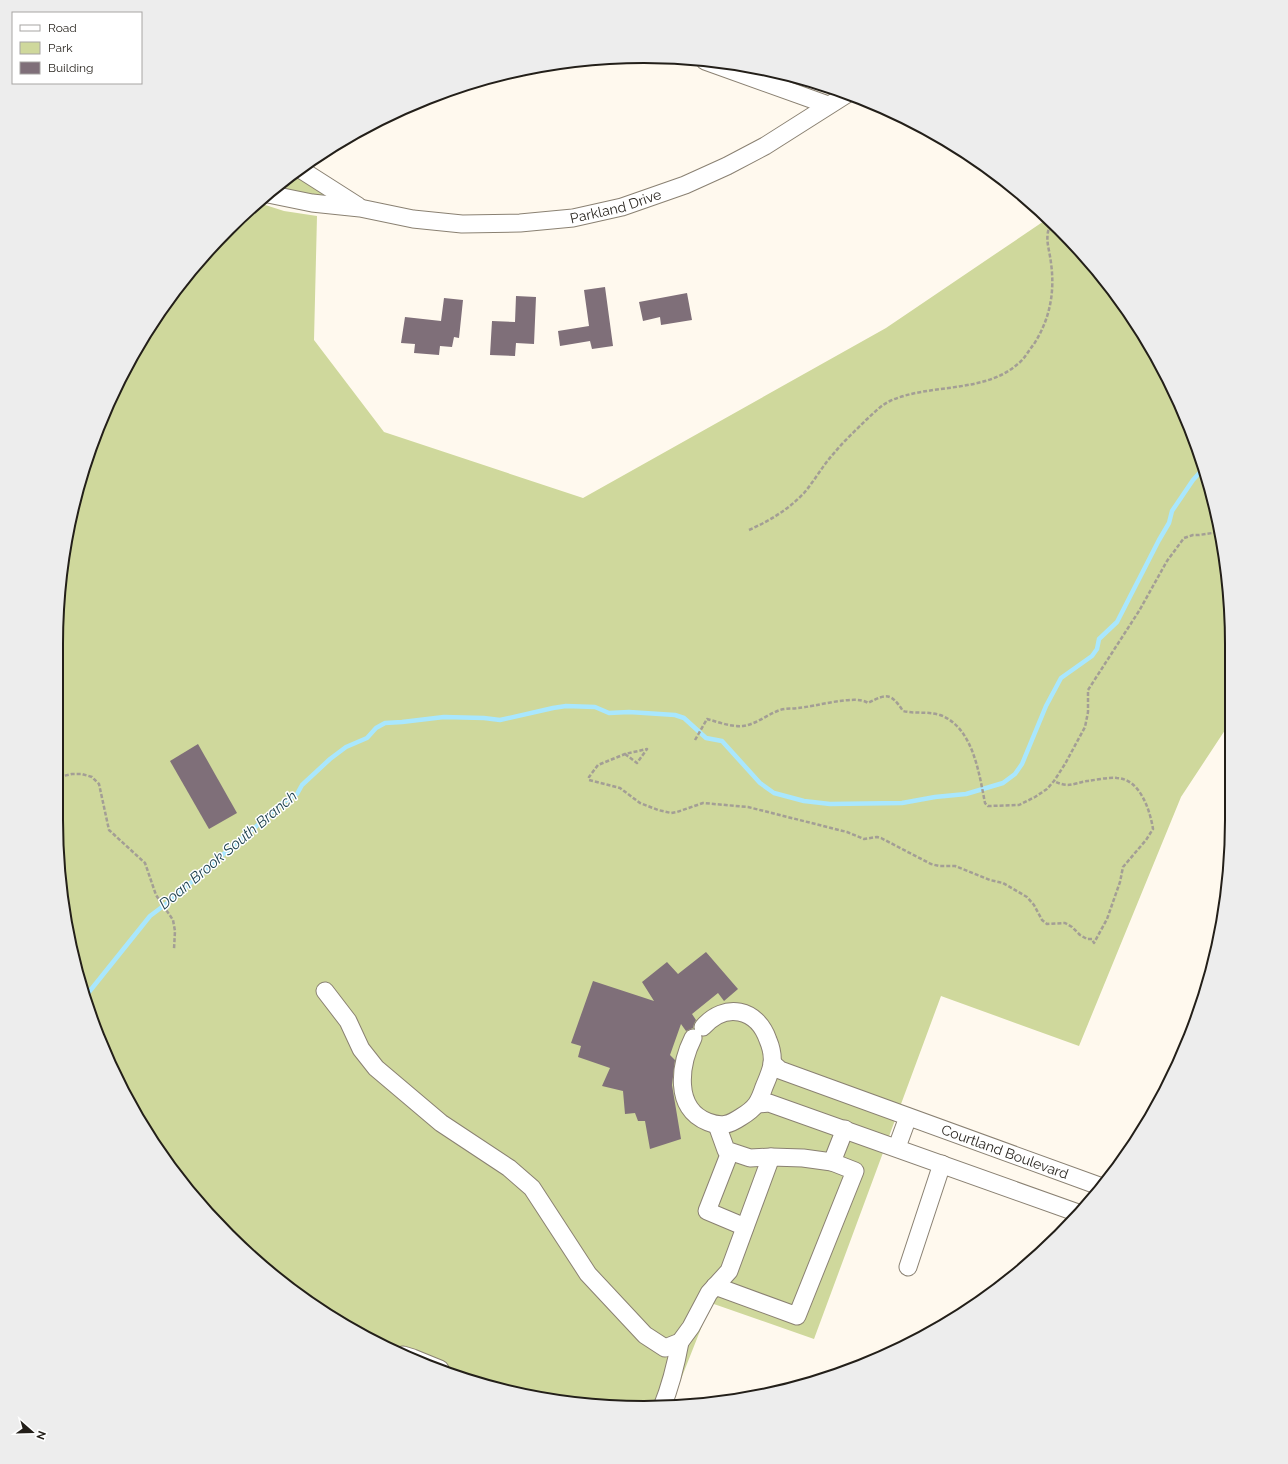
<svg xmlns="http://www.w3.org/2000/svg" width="1288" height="1464" viewBox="0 0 1288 1464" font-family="Raleway,sans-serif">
  <rect width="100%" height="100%" fill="#fff9ee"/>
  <g fill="#cfd89c">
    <polygon points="300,169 360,208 268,194 286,177"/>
    <polygon points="259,203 284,211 317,216 314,340 384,432 583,498 886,328 1047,219 1110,286 1171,384 1212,492 1231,606 1231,721 1181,797 1079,1046 941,996 814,1339 711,1303 670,1407 606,1407 530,1397 419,1363 350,1329 286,1287 202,1208 155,1146 117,1080 76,972 61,897 57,606 67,530 101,419 135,350 202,256"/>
  </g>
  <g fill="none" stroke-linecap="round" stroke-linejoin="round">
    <path stroke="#a9e7fe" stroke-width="4.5" d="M85 997 150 916 166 904C197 878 227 850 259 824 273 812 280 802 297 794L302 785 330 759 346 747 367 738 376 728 385 723 402 722 444 717 484 718 500 720 553 708 566 706 595 707 609 713 629 712 675 715 684 718 706 738 722 741 760 783 774 793 804 801 830 804 902 803 935 797 966 794 1003 783 1015 774 1022 764 1046 706 1061 678 1092 656 1097 649 1099 639 1117 622 1159 540 1169 523 1172 511 1193 480 1203 469"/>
  </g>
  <g fill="#7f6f79">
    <polygon points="605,287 613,346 592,349 590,341 560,346 558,331 589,326 584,290"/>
    <polygon points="687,293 692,320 661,325 660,317 643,321 639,302"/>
    <polygon points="516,296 536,297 534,344 516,343 515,356 490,355 492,321 515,322"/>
    <polygon points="444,298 463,300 459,338 454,337 452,347 440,346 439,355 414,353 415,344 401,343 405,317 441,321"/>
    <polygon points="198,744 237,813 209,829 170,761"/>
    <polygon points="706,952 738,989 724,1001 718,993 692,1014 696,1020 694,1024 693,1028 686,1031 681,1024 670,1055 675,1060 672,1085 681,1139 650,1149 645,1121 638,1121 635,1113 625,1114 623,1091 602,1086 610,1068 578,1057 581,1046 571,1043 593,981 654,1001 642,982 667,962 678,974"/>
  </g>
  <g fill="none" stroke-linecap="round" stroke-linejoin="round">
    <g stroke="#8a8172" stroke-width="19">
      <g id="minor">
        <polyline points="705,61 828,105"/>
        <polyline points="300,169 358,206"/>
        <path id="s1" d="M268 194 312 203 360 208 413 219 462 224 520 223 573 218 622 207 685 185 727 166 765 146 847 94"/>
        <polyline points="325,991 348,1021 361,1049 376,1068 441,1123 509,1168 532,1188 588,1274 645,1335 665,1348 680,1342 691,1327 709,1293 729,1271 771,1157"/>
        <path d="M693 1038C680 1064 673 1109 708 1122 722 1127 729 1125 741 1117 756 1108 759 1102 764 1087 767 1080 771 1071 772 1064 773 1056 771 1047 768 1040 757 1008 725 1002 703 1027"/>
        <path id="s2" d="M772 1063 780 1070 1102 1187"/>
        <polyline points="758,1104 769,1103 1078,1213"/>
        <polyline points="717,1125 726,1150 750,1158 771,1157 803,1158 832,1162 845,1129"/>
        <polyline points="897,1147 908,1117"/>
        <polyline points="730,1152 707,1211 745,1227"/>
        <polyline points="908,1267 942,1164"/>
        <polyline points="715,1286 797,1316 855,1171 832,1162"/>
        <polyline points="403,1355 413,1358 440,1369"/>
        <path d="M662 1407C671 1385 676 1364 680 1342"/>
      </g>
    </g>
    <g stroke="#a39e95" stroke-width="2.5" stroke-dasharray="4 2" stroke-linecap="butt">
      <path d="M749 530C769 521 788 510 804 493 815 480 823 465 835 452 844 441 856 430 866 420 874 413 881 405 890 401 929 383 985 394 1019 363 1025 358 1029 350 1034 344 1050 319 1055 292 1051 263 1049 246 1044 239 1051 222"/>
      <path d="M695 740 707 719C718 722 731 727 743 726 757 724 768 714 780 710 786 708 792 709 798 708 814 707 856 694 868 703 887 693 891 693 903 711 915 714 927 711 940 715 973 727 979 773 985 803L988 806 1019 805 1035 797 1047 789 1054 781 1065 764 1085 727 1088 712V690L1139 611 1167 561 1184 538 1193 535H1199L1219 532"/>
      <path d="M625 754 637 763 647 749 625 754 598 765 589 777V780L620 788 640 803 658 810 671 813 677 812 703 803 748 807 847 832 864 839 877 837 881 838 931 864 939 866H955L990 880 1003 883 1027 897 1034 905 1042 920 1047 924 1065 923 1072 927 1080 935 1087 939H1092L1094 943 1107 919 1120 882 1123 867 1146 840 1153 829C1150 810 1140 779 1117 778 1108 777 1096 780 1087 781 1072 784 1068 788 1054 781"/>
      <polyline points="59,777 72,774 82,774 92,777 99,784 109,830 145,863 156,895 173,920 175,931 174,949"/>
    </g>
    <use href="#minor" stroke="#fff" stroke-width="17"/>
  </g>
  <g text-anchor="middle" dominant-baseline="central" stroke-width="3" stroke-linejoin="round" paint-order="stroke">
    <g font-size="14" fill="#231f19" stroke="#fff">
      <text stroke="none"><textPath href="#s1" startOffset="352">Parkland Drive</textPath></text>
      <text stroke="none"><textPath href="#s2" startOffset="250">Courtland Boulevard</textPath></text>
    </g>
    <g font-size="15" font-style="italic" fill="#1e424f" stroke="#fff">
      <text transform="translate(228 850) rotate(-40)">Doan Brook South Branch</text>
    </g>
  </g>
  <path d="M0 0H1288V1464H0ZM644 63H644A581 581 0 0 1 1225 644V820A581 581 0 0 1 644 1401H644A581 581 0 0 1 63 820V644A581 581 0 0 1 644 63Z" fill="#ededed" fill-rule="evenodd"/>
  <path fill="none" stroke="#231f19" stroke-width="2" d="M644 63H644A581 581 0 0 1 1225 644V820A581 581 0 0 1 644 1401H644A581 581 0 0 1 63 820V644A581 581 0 0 1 644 63Z"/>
  <rect x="12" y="12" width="130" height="72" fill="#ffffff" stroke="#a7a5a3"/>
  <rect x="20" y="25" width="20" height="6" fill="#ffffff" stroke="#a7a5a3"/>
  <text x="48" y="32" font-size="12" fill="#231f19">Road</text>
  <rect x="20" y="42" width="20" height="12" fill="#cfd89c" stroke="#a7a5a3"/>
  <text x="48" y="52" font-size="12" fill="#231f19">Park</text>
  <rect x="20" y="62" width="20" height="12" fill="#7f6f79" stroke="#a7a5a3"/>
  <text x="48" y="72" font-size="12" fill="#231f19">Building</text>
  <g transform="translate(32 1432) rotate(110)" stroke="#ffffff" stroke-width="3" paint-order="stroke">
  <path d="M0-3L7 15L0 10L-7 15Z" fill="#231f19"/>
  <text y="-6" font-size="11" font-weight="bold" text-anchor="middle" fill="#231f19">N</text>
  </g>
</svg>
